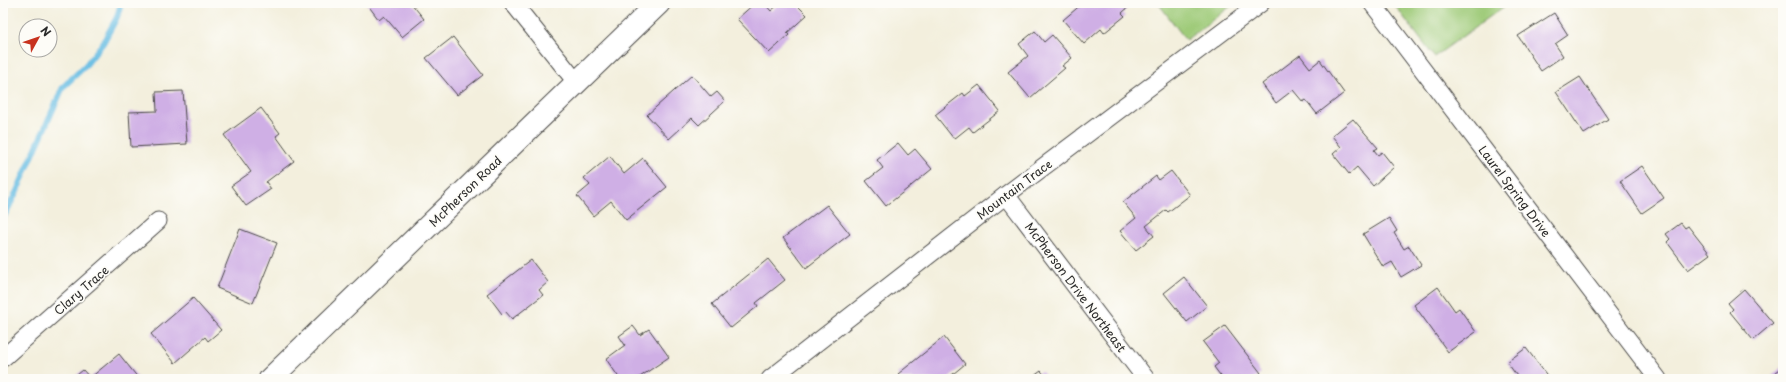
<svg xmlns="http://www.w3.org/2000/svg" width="1786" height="382" viewBox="0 0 1786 382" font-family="'Playpen Sans',sans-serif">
  <rect width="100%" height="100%" fill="#fdfcf7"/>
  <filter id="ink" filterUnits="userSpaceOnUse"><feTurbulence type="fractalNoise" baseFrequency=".025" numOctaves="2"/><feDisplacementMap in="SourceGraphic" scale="8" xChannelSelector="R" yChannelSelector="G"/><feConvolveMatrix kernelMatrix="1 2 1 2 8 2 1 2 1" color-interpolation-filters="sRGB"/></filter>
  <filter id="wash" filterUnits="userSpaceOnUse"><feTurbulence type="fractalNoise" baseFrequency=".012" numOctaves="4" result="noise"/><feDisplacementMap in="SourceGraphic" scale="16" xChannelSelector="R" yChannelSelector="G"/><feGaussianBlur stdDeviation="0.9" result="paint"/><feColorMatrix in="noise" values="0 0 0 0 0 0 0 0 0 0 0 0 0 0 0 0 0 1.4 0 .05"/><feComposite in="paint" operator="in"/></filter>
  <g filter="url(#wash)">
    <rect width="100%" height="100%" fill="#f3efdd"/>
    <g fill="#9fcb79" stroke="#657b52">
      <polygon points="1158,3 1235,3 1186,40"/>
      <polygon points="1393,3 1509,3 1434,57"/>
    </g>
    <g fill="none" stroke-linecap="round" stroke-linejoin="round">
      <polyline stroke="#67bde3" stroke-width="6" points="3,218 16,193 63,87 85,66 103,43 117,17 121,3"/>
    </g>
    <g id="blocks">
      <g fill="#cfafe5">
        <polygon points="369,3 411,3 424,19 402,37 384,16 379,20 367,4"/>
        <polygon points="755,3 764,3 771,11 780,3 795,3 807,15 787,33 789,35 769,53 737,19"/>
        <polygon points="1083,3 1133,3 1122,13 1125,16 1104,33 1101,29 1084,44 1063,20"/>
        <polygon points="1554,13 1568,35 1555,44 1563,56 1541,71 1518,36"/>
        <polygon points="1035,31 1044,42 1052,35 1072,58 1062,66 1065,68 1030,98 1008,72 1028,56 1019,44"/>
        <polygon points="453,37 483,75 457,95 426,58"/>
        <polygon points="1300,55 1310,68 1320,60 1344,93 1317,114 1306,100 1303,102 1293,90 1276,103 1262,84"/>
        <polygon points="692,75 711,97 717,92 725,101 699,125 692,118 669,139 647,115"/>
        <polygon points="1580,77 1608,119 1584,134 1556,92"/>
        <polygon points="979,85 1000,111 973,132 969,127 954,139 935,115 963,93 965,96"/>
        <polygon points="183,91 187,144 131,147 129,112 157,111 156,92"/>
        <polygon points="261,108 280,133 276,136 294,161 266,182 271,189 246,206 231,186 251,172 224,135"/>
        <polygon points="1353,119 1378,148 1374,150 1378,155 1382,152 1394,167 1373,186 1357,167 1349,174 1333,154 1341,147 1332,136"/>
        <polygon points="898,143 908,155 915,149 932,169 886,206 866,181 883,168 877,160"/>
        <polygon points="610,156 624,174 643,158 667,187 626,220 611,201 593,216 577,196 590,185 584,178"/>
        <polygon points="1642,166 1664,198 1642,213 1620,181"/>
        <polygon points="1171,171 1190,195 1168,212 1166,210 1146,226 1154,236 1136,250 1120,231 1136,218 1123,202 1156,176 1159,180"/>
        <polygon points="827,205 850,234 806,268 783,238"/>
        <polygon points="1389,218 1397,231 1394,233 1404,249 1409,246 1421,265 1401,277 1392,262 1383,267 1363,234"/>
        <polygon points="1681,223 1685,228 1688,226 1710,254 1688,270 1667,242 1670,239 1666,234"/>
        <polygon points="240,229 277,243 253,303 217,288"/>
        <polygon points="768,259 785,280 756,303 758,306 731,328 712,304"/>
        <polygon points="531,260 548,282 539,290 543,295 512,319 505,311 502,314 487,294"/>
        <polygon points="1184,277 1207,306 1187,322 1164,293"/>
        <polygon points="1438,287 1455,311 1459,308 1476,332 1448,352 1414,305"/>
        <polygon points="1744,289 1773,323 1753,340 1730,312 1733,309 1728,303"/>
        <polygon points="193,298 221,330 208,341 205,337 175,363 151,334"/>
        <polygon points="633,326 640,335 649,329 669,357 637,379 620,379 606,359 625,345 619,336"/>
        <polygon points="1225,326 1261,373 1253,379 1223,379 1214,367 1219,363 1203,342"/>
        <polygon points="944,337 965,364 947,379 902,379 898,374"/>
        <polygon points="1526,348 1549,378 1548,379 1519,379 1507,362"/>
        <polygon points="119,354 139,379 72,379 83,370 90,378"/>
        <polygon points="1783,367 1783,379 1775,379 1772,375"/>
        <polygon points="1041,371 1048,379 1030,379"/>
      </g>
    </g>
  </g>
  <g filter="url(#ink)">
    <use href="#blocks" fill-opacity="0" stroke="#494846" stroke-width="1"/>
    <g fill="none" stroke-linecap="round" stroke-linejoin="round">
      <g stroke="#494846" stroke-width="19">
        <g id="minor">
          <polyline points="513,3 577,83"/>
          <polyline points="1372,3 1658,379"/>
          <polyline points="1006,195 1146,379"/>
          <polyline points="3,358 158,221"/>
          <polyline points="770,379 1006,195 1261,3"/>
        </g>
      </g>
      <g stroke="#494846" stroke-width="24">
        <polyline id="tertiary" points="270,379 659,3"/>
      </g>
      <use href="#minor" stroke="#fff" stroke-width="17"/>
      <use href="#tertiary" stroke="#fff" stroke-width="22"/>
    </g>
  </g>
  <g text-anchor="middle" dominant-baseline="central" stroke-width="3.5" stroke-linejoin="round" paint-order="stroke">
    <g font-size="12" fill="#2b2b2b" stroke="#fdfcf7">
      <text transform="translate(1014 189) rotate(-37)">Mountain Trace</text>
      <text transform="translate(465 191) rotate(-44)">McPherson Road</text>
      <text transform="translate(1515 191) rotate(53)">Laurel Spring Drive</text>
      <text transform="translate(1076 287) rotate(53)">McPherson Drive Northeast</text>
      <text transform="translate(81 290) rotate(-41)">Clary Trace</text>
    </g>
  </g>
  <rect width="1786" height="382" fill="none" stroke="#fdfcf7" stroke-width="16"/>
  <g transform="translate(38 38) rotate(50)"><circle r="19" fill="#fdfcf7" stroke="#a9a8a5"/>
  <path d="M0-3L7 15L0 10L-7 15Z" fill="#c8321e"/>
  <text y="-6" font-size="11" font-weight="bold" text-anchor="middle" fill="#2b2b2b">N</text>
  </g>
</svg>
